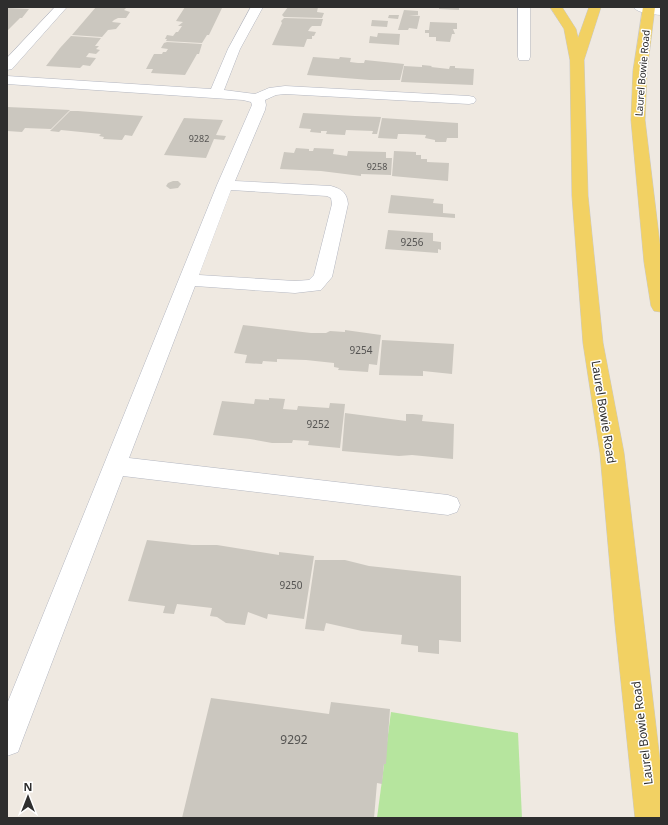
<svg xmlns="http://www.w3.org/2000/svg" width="668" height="825" viewBox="0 0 668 825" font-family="'Noto Sans',sans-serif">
  <rect width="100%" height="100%" fill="#efe9e1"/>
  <polygon fill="#b6e59e" points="391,712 518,733 522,818 377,818"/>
  <g fill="#cbc7bf">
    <polygon points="96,7 127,7 124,10 130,12 126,18 118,18 114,20 112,22 121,23 116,29 108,30 102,37 72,35"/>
    <polygon points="185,7 222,8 209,35 207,35 202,43 166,41 167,39 165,39 167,35 173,36 176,32 178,32 182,26 178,26 183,22 176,21"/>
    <polygon points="288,7 318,7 317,12 324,13 322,18 284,17 282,15"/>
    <polygon points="439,7 459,7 459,10 439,9"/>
    <polygon points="7,8 29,9 22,18 20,18 7,31"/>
    <polygon points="404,10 418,11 418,15 409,15 420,16 417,29 409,28 408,30 398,30"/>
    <polygon points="389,15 399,15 398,19 388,18"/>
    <polygon points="284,18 323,19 321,26 312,26 310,28 308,31 316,32 314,36 312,36 312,39 307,39 304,47 272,45 282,23 281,21"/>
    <polygon points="372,20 388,21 387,27 371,26"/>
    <polygon points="430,22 457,23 457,29 453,29 455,34 452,34 450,42 436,41 436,37 429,37 429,33 425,33 425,30 429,30"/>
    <polygon points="378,33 400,34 399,45 369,43 370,36 377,37"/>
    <polygon points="71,36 101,38 95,46 99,46 96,49 100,50 96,54 89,53 86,57 96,58 90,66 83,65 80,68 46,66 60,48"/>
    <polygon points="167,42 202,44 199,54 197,54 185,75 151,73 153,69 146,69 154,54 162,54 163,52 166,52 168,49 161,48 164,43"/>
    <polygon points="313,57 339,59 340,57 351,58 350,62 358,63 364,63 365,60 404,64 400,80 370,80 307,75"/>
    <polygon points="422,65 432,66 431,67 449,69 450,66 455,66 455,68 474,69 473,85 401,82 404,66 422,67"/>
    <polygon points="7,107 30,108 70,110 51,129 25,128 22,132 7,131"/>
    <polygon points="70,111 78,111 143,116 132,136 125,135 122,140 103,139 104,137 99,136 101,134 61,130 59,132 50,131"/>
    <polygon points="303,113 355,116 381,117 377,134 372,134 373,131 346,130 345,135 326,134 327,131 321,131 321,133 310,132 311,129 299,128"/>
    <polygon points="184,118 223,120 216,135 226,136 224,140 214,139 206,158 164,155"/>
    <polygon points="382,118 458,123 458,138 447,138 446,142 435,142 435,140 425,138 426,135 405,134 398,134 397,139 378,138"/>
    <polygon points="296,148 309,149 309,151 313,151 314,148 334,149 333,154 347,156 348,151 386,152 386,158 392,158 391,175 361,174 361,176 321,171 280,169 284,152 294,153"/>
    <polygon points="394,151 416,152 416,155 421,155 421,159 427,159 427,162 449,163 448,181 392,176"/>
    <polygon points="173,181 178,181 181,184 178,188 170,189 166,186 168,183"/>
    <polygon points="391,195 434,199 433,203 443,204 443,213 455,214 455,218 388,213"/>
    <polygon points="388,230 433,233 433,241 441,242 441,250 438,249 438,253 385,249"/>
    <polygon points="243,325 311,333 326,333 330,331 345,332 345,330 381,335 377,365 369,364 368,372 338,370 339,368 334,367 334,363 306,360 277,359 277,362 263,361 262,364 245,363 247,355 234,353"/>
    <polygon points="382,340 454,344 452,374 423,371 423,376 379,375"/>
    <polygon points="269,398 285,399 283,409 297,410 298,406 329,408 330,403 345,404 340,448 308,445 309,441 293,440 292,443 272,443 250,439 213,435 222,401 254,404 255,399 269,400"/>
    <polygon points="345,413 406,421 406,414 413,414 423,415 422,421 454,424 453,459 412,455 399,456 342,451"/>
    <polygon points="147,540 192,545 217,545 279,555 279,552 314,556 304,619 268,614 267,619 248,612 245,625 226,623 217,617 210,616 212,608 177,604 174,614 163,613 165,606 128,601"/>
    <polygon points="315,560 345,560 369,566 461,576 461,642 439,640 439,654 418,652 418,646 401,644 402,635 362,631 326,623 324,631 305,629"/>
    <polygon points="211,698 329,714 331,702 390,709 386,764 384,764 382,784 377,783 374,818 182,818"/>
  </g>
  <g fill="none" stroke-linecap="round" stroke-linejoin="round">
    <g stroke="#b4b7c1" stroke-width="1">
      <g id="minor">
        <polygon points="55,7 67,7 12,69 7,70 7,58"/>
        <path d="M251 7H263L240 49 224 90 255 94 269 88 285 86 469 96 474 97 476 100 474 103 469 104 285 94 276 95 265 100 266 105 265 110 235 181 331 186C342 189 347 193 348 204L332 277 321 290 295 293 195 286 129 458 448 495 457 498 460 505 457 512 448 515 123 476 22 741 18 752 7 756V704L217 185 252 105 251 102 243 100 7 84V76L211 89 228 49ZM231 190 327 196 331 198 332 204 314 275 309 280 295 281 199 275Z"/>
        <polygon points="518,7 530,7 530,57 529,60 519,60 518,57"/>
        <path d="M633 7H661V15C652 14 639 14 633 7Z"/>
      </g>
    </g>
    <g stroke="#c9c9c9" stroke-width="1">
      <g id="major">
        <polygon points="550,7 562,7 576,29 578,38 589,7 601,7 584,60 588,196 603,343 624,453 661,769 661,818 635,818 615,624 600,453 583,343 572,196 570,60 564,29"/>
        <polygon points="643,7 655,7 647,71 645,120 661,253 661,312 654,311 651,306 644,262 631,120 633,71"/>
      </g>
    </g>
    <use href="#minor" fill="#fff" fill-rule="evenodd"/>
    <use href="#major" fill="#f2d163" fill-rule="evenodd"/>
  </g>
  <g text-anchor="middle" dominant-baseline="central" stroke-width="3" stroke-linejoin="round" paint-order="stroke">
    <g font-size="9" fill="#555452">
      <text x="199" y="138">9282</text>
      <text x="377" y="166">9258</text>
    </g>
    <g font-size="10" fill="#2e2e2e" stroke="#fff">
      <text transform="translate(642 73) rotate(-85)">Laurel Bowie Road</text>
    </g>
    <g font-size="10" fill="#555452">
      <text x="412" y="242">9256</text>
      <text x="361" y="350">9254</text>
      <text x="318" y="424">9252</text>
      <text x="291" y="585">9250</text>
    </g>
    <g font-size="12" fill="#2e2e2e" stroke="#fff">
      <text transform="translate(604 412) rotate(81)">Laurel Bowie Road</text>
      <text transform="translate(642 733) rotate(-97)">Laurel Bowie Road</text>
    </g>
    <g font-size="12" fill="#555452">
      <text x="294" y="739">9292</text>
    </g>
  </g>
  <rect width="668" height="825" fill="none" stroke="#2e2e2e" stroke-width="16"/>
  <g transform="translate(28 797)" stroke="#ffffff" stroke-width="3" paint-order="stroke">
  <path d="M0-3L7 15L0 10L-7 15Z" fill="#2e2e2e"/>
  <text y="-6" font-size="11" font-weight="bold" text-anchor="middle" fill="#2e2e2e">N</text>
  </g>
</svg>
